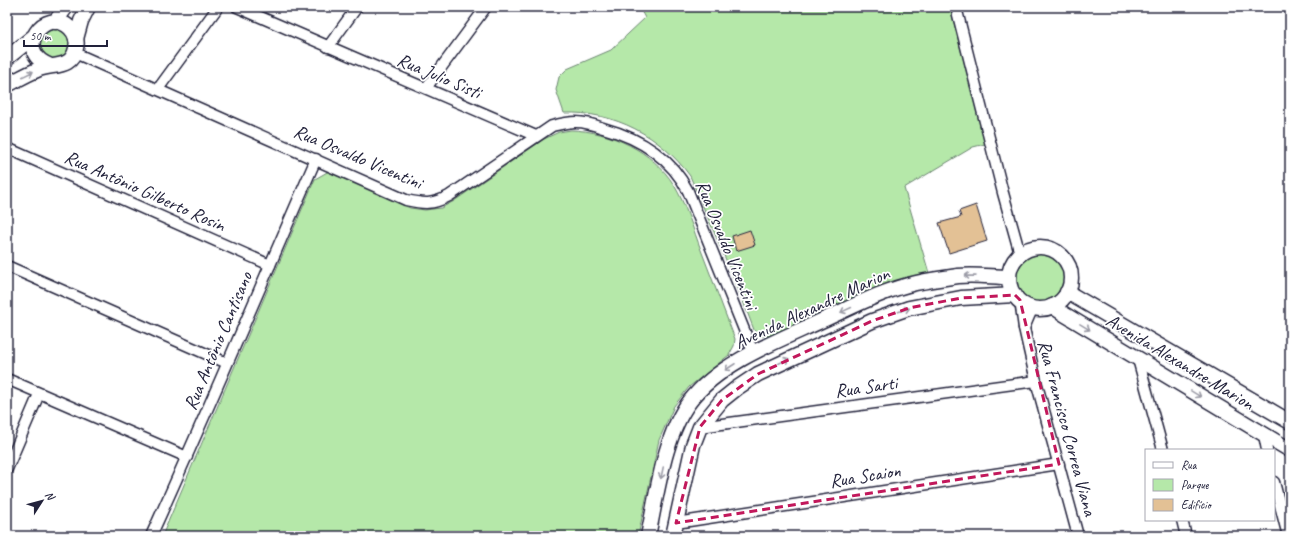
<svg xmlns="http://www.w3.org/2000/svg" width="1297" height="543" viewBox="0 0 1297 543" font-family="Caveat,sans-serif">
  <rect width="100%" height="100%" fill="#fff"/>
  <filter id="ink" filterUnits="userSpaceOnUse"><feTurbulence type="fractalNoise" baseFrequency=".025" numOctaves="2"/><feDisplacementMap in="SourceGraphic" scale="8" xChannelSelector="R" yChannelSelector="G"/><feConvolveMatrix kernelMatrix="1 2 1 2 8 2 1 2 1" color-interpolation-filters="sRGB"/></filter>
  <g filter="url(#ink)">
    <g fill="#b5e8a9" stroke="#6c8572">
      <path d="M639 7H851V9L870 7H950L985 144 973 147 904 188 929 273C874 288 824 312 772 335 763 337 760 337 754 330L738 288 690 176C661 136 614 111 564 113L556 90 559 77 567 69 611 50 645 18Z"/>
      <circle cx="55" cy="44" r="15"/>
      <path d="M571 130C610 131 653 151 674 185 685 203 694 231 701 250 712 280 724 309 735 339L734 346 729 355 689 387 674 406 659 440 638 536H162L315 179 329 171 410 208 425 210 441 208 454 201 544 139 559 132Z"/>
      <circle cx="1040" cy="278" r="25"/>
    </g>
    <g fill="#e3c195" stroke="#22223b">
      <polygon points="976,205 987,241 949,253 939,223 961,217 959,211"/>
      <polygon points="750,230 755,245 736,251 732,236"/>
    </g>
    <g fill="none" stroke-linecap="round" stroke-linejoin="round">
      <g stroke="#22223b" stroke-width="13">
        <g id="street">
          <polyline points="237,7 536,136"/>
          <polyline points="956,7 1003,193 1020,254"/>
          <polyline points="328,47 357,7"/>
          <path d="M75 53 406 200C424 204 432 205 449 196L552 126C560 124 568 122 576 122 585 122 595 125 603 128 639 138 671 158 688 191L753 352"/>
          <polyline points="426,88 486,7"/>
          <polyline points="158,89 218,7"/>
          <polyline points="7,148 270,265"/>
          <polyline points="7,266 227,363"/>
          <polyline points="1020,300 1024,328 1036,381 1078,536"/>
          <polyline points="1024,328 1033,307"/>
          <polyline points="1138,359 1163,450"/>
          <polyline points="7,379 187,457"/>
          <polyline points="700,427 1036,381"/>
          <polyline points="1264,435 1267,450"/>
          <polyline points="7,469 39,394"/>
          <polyline points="1274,482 1288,536"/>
          <polyline points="1182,520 1186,536"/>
          <polyline points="676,523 1059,464"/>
          <path d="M151 536C208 411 261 285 316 159"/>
        </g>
      </g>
      <g stroke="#22223b" stroke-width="17">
        <g id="secondary">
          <polyline points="55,22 66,7"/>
          <polyline points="76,39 81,21 88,7"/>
          <polyline points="7,58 33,37"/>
          <path d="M7 85C17 80 27 74 37 70 52 63 72 70 76 48 78 41 75 33 70 28 45 4 11 52 51 66"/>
          <circle cx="1040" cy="278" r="31"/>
          <polyline points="1067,292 1290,422"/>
          <polyline points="1052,306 1064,314 1290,450"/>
          <path d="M648 536C657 495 664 435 690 401 720 362 780 340 823 320 854 306 884 290 916 283 930 280 944 278 958 276 975 274 993 277 1009 277"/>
          <polyline points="673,536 693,445 700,427 722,400 737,388 758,374 872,321 909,308 961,298 1015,295"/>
        </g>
      </g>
      <use href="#street" stroke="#fff" stroke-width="10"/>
      <use href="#secondary" stroke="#fff" stroke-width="14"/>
    </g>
    <defs><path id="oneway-shaft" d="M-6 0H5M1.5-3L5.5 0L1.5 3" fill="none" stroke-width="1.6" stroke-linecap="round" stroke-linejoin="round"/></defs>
    <g stroke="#9c9ca7">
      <use href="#oneway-shaft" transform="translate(28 74) rotate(-26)"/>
      <use href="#oneway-shaft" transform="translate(970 276) rotate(-179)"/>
      <use href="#oneway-shaft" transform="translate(846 310) rotate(155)"/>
      <use href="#oneway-shaft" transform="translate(904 310) rotate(-18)"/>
      <use href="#oneway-shaft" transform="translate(1085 327) rotate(31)"/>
      <use href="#oneway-shaft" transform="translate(784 361) rotate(-25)"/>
      <use href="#oneway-shaft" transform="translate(730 367) rotate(147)"/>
      <use href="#oneway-shaft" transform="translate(1196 394) rotate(31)"/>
      <use href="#oneway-shaft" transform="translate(662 473) rotate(102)"/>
    </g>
  </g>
  <path fill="none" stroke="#c2185b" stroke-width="3" stroke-dasharray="8 5" stroke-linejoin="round" d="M1015 295 1020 300 1059 464 676 523 700 427 722 400 758 374 872 321 909 308 961 298Z"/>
  <g text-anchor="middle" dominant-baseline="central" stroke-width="3.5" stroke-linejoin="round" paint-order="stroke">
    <g font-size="19" fill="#22223b" stroke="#fff">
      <text transform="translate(439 76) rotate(23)">Rua Julio Sisti</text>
      <text transform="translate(358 157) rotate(23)">Rua Osvaldo Vicentini</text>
      <text transform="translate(145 191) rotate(24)">Rua Antônio Gilberto Rosin</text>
      <text transform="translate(727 245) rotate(68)">Rua Osvaldo Vicentini</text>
      <text transform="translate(812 308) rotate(-25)">Avenida Alexandre Marion</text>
      <text transform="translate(218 341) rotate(-67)">Rua Antônio Cantisano</text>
      <text transform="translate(1180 362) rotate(31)">Avenida Alexandre Marion</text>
      <text transform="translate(866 387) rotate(-8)">Rua Sarti</text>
      <text transform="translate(1067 428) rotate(75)">Rua Francisco Correa Viana</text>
      <text transform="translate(865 476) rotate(-9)">Rua Scaion</text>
    </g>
  </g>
  <rect width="1297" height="543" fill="none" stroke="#fff" stroke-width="24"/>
  <rect x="12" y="12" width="1273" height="519" fill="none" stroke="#22223b" stroke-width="1.5" filter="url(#ink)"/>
  <rect x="1145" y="449" width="130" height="72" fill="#ffffff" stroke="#a7a7b1"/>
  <rect x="1153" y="462" width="20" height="6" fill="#ffffff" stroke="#a7a7b1"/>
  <text x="1181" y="469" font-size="12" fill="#22223b">Rua</text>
  <rect x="1153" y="479" width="20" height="12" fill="#b5e8a9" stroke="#a7a7b1"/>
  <text x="1181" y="489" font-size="12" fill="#22223b">Parque</text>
  <rect x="1153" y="499" width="20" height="12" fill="#e3c195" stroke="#a7a7b1"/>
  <text x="1181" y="509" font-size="12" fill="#22223b">Edifício</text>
  <g transform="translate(42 501) rotate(54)" stroke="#ffffff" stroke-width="3" paint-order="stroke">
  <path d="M0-3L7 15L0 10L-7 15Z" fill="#22223b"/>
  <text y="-6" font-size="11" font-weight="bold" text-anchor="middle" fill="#22223b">N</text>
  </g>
  <path d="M24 40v6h83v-6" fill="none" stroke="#22223b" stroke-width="2"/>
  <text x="30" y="40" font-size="12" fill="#22223b" stroke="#ffffff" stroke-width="3" paint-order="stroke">50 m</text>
</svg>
